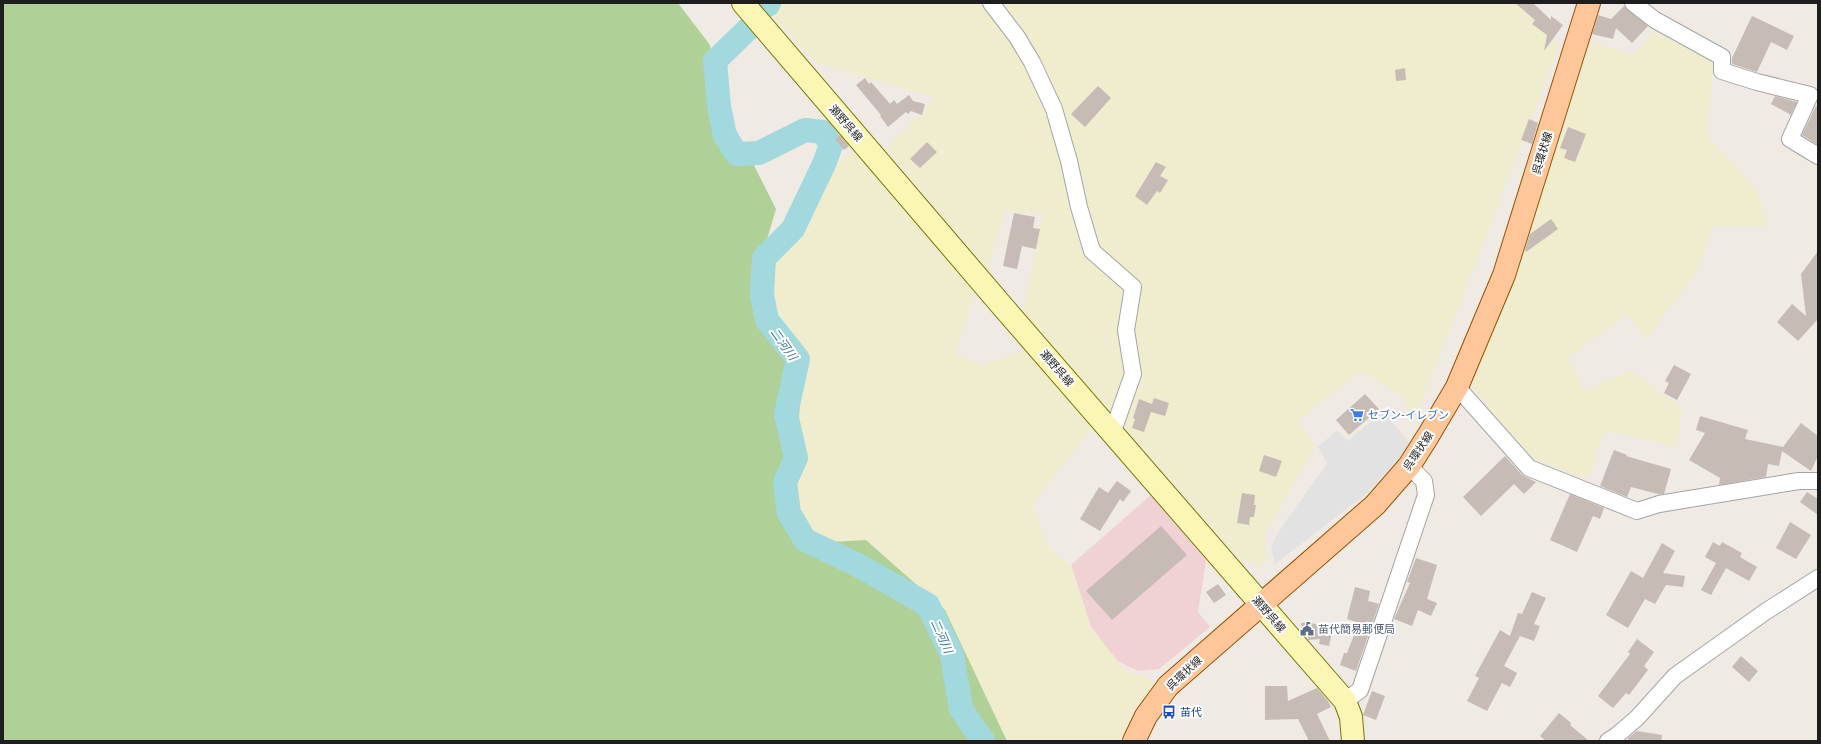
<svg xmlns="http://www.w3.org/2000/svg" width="1821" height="744" viewBox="0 0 1821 744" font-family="'PT Sans','Noto Sans JP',sans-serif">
  <rect width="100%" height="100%" fill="#efeae3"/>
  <polygon fill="#f1d2d4" points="1151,495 1206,560 1198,612 1210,627 1159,669 1138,671 1115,660 1091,627 1071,565"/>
  <g fill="#efedce">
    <polygon points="761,3 1520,3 1559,47 1412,428 1403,397 1362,371 1299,419 1315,446 1266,533 1266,564 1242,561 1022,315 1043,214 1004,210 988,273 886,148 937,98 816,63"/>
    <polygon points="1653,31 1714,63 1707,136 1755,187 1769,226 1712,226 1698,271 1646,339 1628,314 1569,357 1583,391 1631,370 1682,409 1677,447 1605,431 1587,480 1532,458 1471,387 1590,41 1635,56"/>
    <polygon points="857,148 976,288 955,355 982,365 1028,350 1093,427 1032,505 1050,550 1071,565 1091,627 1127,673 1146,676 1153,685 1127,741 1007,741 866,540 811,543 787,495 797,461 755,280 819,178"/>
  </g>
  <polygon fill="#afd096" points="3,3 678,3 710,45 716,90 776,209 755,280 802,357 797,461 787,495 811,543 866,540 945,610 1007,741 3,741"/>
  <polygon fill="#e2e2e2" points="1383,411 1411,445 1366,494 1275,564 1271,547 1280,529 1327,464 1318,447 1337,430 1348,441"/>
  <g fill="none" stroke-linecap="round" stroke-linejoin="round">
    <g stroke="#a2d9df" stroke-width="24">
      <polyline points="768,5 769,3"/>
      <polyline points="748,29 715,61 719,106 725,136 737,154 759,153 805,130 823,132 831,145 824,164 793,229 764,258 762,295 767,320 798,359 786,414 796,458 785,482 789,513 805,540 858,565 928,605 952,655 961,709 983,741"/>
    </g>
  </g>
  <g fill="#c7bbb6">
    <polygon points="1515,3 1533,3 1551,20 1551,16 1563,25 1544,51 1547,35 1532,24 1535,20"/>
    <polygon points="1624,6 1648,26 1632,43 1616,28 1613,39 1592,34 1598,15 1611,19"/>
    <polygon points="1752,16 1794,36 1787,50 1771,42 1757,72 1732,64 1732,58"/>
    <polygon points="1405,68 1406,80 1396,81 1395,70"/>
    <polygon points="865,78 869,84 871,82 890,104 894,100 897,104 909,95 913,101 925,104 922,115 911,111 908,114 906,112 888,127 880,116 881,115 856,85"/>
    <polygon points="1098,86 1111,98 1085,127 1071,114"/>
    <polygon points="1775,96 1797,102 1791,115 1771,104"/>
    <polygon points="1816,106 1818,107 1818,145 1802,135"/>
    <polygon points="1529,119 1538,123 1532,144 1521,140"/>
    <polygon points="1568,127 1586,134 1575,162 1564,158 1567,150 1560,148"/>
    <polygon points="840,135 849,146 844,150 835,139"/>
    <polygon points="927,142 937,152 920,168 910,159"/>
    <polygon points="1156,162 1166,167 1160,176 1168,180 1160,193 1157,191 1147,205 1135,196"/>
    <polygon points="1014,213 1035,217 1033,228 1040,229 1036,249 1022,246 1017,269 1003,266"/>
    <polygon points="1551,219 1558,229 1526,252 1525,250 1530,234"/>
    <polygon points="1818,251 1818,319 1798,341 1777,322 1792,304 1806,316 1801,274"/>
    <polygon points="1674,365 1691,374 1677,400 1664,393 1669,383 1665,381"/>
    <polygon points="1365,394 1379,409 1349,435 1336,420"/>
    <polygon points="1154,398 1169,403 1165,416 1151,412 1144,432 1132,428 1135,419 1133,418 1139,399 1152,404"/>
    <polygon points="1700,416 1748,430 1745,439 1783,447 1801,423 1818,436 1818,456 1811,471 1782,451 1779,466 1768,464 1766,477 1719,485 1720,478 1689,460 1705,433 1696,430"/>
    <polygon points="1614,450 1627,455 1626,456 1671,469 1664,494 1658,494 1631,487 1627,497 1600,486"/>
    <polygon points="1264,455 1282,461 1276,477 1259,471"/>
    <polygon points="1505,456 1522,475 1536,482 1524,494 1514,484 1481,516 1463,497"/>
    <polygon points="1117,481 1131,491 1123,502 1120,499 1100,531 1080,519 1099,487 1108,493"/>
    <polygon points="1807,492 1818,499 1818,515 1800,502"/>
    <polygon points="1242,493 1255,495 1254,505 1256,505 1254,517 1250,517 1249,525 1237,523"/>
    <polygon points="1570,494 1604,508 1600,519 1593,516 1577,552 1550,540"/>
    <polygon points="1790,522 1811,535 1796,559 1776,548"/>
    <polygon points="1161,526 1187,555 1112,620 1086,591"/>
    <polygon points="1713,542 1720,546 1722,542 1742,553 1740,557 1757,567 1749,581 1726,568 1711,595 1701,590 1716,563 1705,557"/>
    <polygon points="1662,543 1675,551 1663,573 1685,576 1683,587 1666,585 1655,604 1645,599 1628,628 1606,615 1631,571 1643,578"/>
    <polygon points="1416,558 1437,565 1427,599 1437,603 1431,616 1418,610 1412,626 1394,619 1410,583 1407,582"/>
    <polygon points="1218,584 1226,595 1214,603 1206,592"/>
    <polygon points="1355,587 1370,591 1368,601 1379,604 1356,671 1340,665 1344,653 1347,653 1354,635 1356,622 1347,619"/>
    <polygon points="1532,592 1546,598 1534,624 1540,626 1534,641 1520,636 1504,666 1517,673 1510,687 1502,683 1487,711 1467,701 1479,678 1475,676 1500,630 1510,636 1518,613 1522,614"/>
    <polygon points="1308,622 1333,629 1329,646 1319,644 1320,639 1308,640 1308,637 1306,637 1305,633 1302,632 1301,623"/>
    <polygon points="1637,639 1654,652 1644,666 1648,670 1629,695 1626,693 1613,708 1598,696 1630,654 1628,652"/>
    <polygon points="1741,656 1758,671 1749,682 1732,667"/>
    <polygon points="1265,686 1287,686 1288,701 1317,688 1328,701 1331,707 1317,714 1330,741 1309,741 1298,719 1265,720"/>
    <polygon points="1372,691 1385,696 1376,720 1363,715"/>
    <polygon points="1559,713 1571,723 1570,725 1589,741 1546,741 1540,736"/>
    <polygon points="1637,731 1662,735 1661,741 1628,741 1628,738"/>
  </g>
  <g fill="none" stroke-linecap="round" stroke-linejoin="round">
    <g stroke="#a5a5a5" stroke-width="18">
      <g id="minor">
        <polyline points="991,3 1017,37 1032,62 1054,109 1069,161 1079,207 1092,251 1133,287 1126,330 1133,374 1113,431"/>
        <polyline points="1633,3 1655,20 1722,57 1722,71 1757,82 1810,95 1790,139 1818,156"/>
        <polyline points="1457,387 1529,468 1637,511 1659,504 1799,481 1818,481"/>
        <polyline points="1345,701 1360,690 1426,495 1424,481 1409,466"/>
        <polyline points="1608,741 1616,736 1637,718 1675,676 1765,612 1818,578"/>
      </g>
    </g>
    <g stroke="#797701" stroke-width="24">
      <polyline id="secondary" points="743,3 1003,307 1345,701 1351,717 1353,741"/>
    </g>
    <g stroke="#985200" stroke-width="24">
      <polyline id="primary" points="1134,741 1146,716 1168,686 1375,505 1409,466 1428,436 1457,387 1504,275 1589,3"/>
    </g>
    <use href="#minor" stroke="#fff" stroke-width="16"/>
    <use href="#secondary" stroke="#fcf6b5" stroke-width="22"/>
    <use href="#primary" stroke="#ffc699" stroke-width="22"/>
  </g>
  <defs>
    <g id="supermarket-bare" transform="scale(1.08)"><path d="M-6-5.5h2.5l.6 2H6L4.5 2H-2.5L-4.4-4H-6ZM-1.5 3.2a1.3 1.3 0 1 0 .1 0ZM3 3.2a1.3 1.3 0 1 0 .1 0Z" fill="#3f7fe0" stroke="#fff" stroke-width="2.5" paint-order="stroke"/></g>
    <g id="civic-bare" transform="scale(1.08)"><path d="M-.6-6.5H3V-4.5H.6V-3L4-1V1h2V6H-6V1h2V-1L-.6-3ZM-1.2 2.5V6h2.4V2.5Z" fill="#5c6f8a" stroke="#fff" stroke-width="2.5" paint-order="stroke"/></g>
    <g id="bus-bare" transform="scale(1.08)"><path d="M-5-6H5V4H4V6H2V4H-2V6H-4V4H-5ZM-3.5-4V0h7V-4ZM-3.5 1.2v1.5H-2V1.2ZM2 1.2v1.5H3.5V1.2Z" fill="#1a4fb4" stroke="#fff" stroke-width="2.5" paint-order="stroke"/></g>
  </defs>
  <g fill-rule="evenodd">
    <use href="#supermarket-bare" x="1357" y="415"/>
    <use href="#civic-bare" x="1307" y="629"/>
    <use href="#bus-bare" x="1169" y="712"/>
  </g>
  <g text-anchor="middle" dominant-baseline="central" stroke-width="4" stroke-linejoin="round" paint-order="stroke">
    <g font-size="11" fill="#1e1e1e" stroke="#fff">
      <text transform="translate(846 123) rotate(49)">瀬野呉線</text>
      <text transform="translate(1542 153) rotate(-73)">呉環状線</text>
      <text transform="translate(1057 368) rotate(49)">瀬野呉線</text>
      <text transform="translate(1418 451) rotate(-56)">呉環状線</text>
      <text transform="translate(1269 614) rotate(49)">瀬野呉線</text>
      <text transform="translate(1184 673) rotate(-43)">呉環状線</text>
    </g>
    <g font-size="11" fill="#366cbe" stroke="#fff" text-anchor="start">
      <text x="1368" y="415">セブン-イレブン</text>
    </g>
    <g font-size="11" fill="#4e5e75" stroke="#fff" text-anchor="start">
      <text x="1318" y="629">苗代簡易郵便局</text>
    </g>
    <g font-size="11" fill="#164399" stroke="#fff" text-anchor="start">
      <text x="1180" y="712">苗代</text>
    </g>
    <g font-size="12" font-style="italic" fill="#3f7799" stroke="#fff">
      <text transform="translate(784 344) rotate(55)">二河川</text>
      <text transform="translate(942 636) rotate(66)">二河川</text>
    </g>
  </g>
  <rect width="1821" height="744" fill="none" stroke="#1e1e1e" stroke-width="8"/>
</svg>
